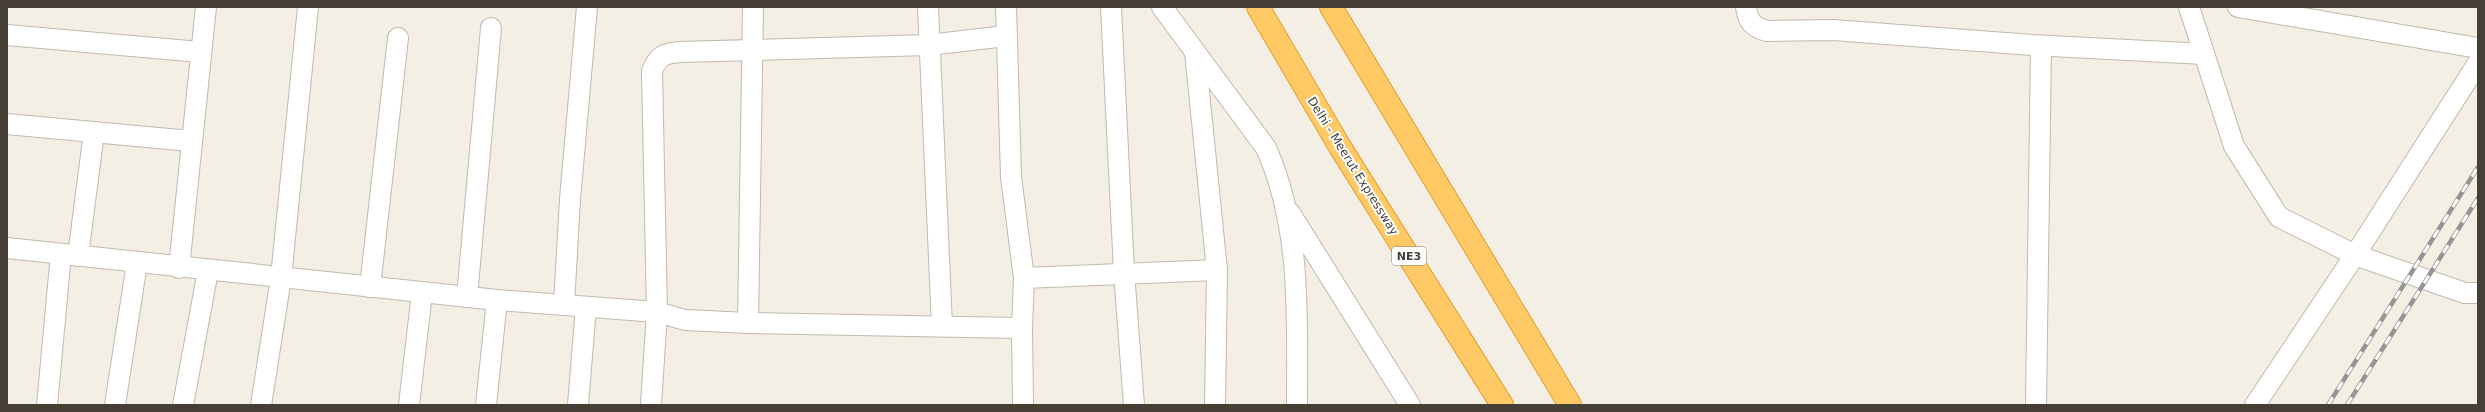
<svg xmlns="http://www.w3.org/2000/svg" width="2485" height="412" viewBox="0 0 2485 412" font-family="'DejaVu Sans',sans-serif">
  <rect width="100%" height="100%" fill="#f3efe5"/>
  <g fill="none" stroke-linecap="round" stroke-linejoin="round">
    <g stroke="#c2b9ab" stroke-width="22">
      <g id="minor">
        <polyline points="928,7 942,326"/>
        <polyline points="1006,7 1011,177 1024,278 1022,328"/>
        <polyline points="1111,7 1124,272 1134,405"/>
        <path d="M1162 7 1266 148C1302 228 1297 319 1297 405"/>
        <path d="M1746 7C1748 21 1752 27 1767 31L1833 30 2032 45 2204 54"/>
        <polyline points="2189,7 2234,146 2279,217 2355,255 2465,293 2478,293"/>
        <polyline points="2238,7 2478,48"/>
        <polyline points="7,35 200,52"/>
        <polyline points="1195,52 1217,270 1215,405"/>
        <polyline points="7,124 190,141"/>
        <polyline points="1290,213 1410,405"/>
        <polyline points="7,248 497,300 657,312 685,320 748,323 1022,328 1023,405"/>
        <polyline points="78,256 94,132"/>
        <polyline points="179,268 206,7"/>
        <polyline points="1024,278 1217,270"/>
        <polyline points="370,287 398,38"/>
        <polyline points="467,297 491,28"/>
        <polyline points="564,305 570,199 587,7"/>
        <polyline points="748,323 753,7"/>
        <polyline points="47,405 61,254"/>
        <polyline points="115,405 137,263"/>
        <polyline points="183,405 208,271"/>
        <polyline points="261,405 281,278 308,7"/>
        <polyline points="409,405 422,293"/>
        <polyline points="486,405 497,300"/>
        <polyline points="578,405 586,307"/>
        <path d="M651 405 657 312 652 71C658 56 664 53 680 52L928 45 1006 36"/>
        <polyline points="2036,405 2041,46"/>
        <polyline points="2255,405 2355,255 2478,63"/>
      </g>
    </g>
    <g stroke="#e19f31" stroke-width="24">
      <g id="motorway">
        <polyline points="1258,7 1340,147 1502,405"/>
        <polyline points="1331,7 1570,405"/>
      </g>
    </g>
    <use href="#minor" stroke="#fff" stroke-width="20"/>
    <use href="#motorway" stroke="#ffca65" stroke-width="22"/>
    <g stroke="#959595" stroke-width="4.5">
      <g id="rail">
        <polyline points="2328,405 2478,167"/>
        <polyline points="2347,405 2478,198"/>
      </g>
    </g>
    <use href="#rail" stroke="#fff" stroke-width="3" stroke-dasharray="9" stroke-linecap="butt"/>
  </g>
  <g text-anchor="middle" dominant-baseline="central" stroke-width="4" stroke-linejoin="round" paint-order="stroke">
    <rect fill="#fff" stroke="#7e7972" stroke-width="1" x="1392" y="247" width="34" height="18" rx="3"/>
    <g font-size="11" font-weight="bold" fill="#463f35">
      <text x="1409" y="256">NE3</text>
    </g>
    <g font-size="12" fill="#463f35" stroke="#fff">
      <text transform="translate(1353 166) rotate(58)">Delhi - Meerut Expressway</text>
    </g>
  </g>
  <rect width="2485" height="412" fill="none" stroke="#463f35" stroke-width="16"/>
</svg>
